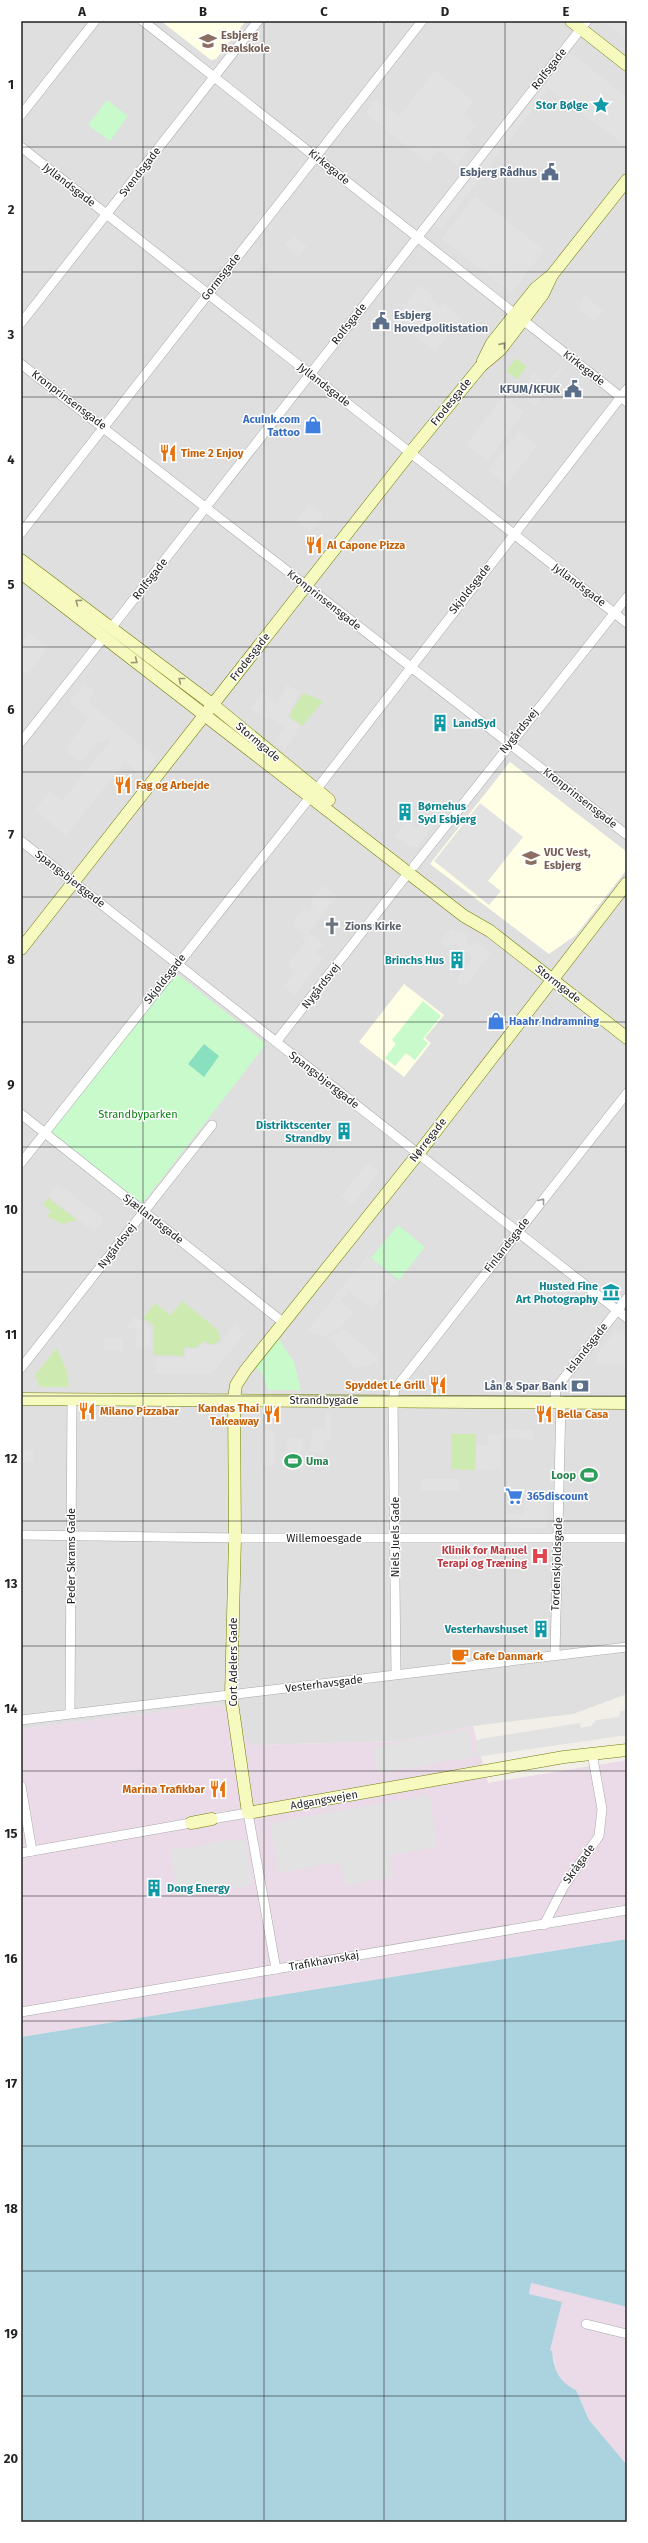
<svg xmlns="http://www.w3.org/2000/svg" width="648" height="2543" viewBox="0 0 648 2543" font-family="'Fira Sans',sans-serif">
  <rect width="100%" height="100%" fill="#f2efe9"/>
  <polygon fill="#e0dfdf" points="21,21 627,21 627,1694 573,1714 473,1726 403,1741 250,1745 222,1704 21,1729"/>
  <g fill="#ebdbe8">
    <polygon points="222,1704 251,1745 403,1741 473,1726 488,1783 627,1760 627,1939 21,2037 21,1729"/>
    <polygon points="531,2283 627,2307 627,2465 589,2420 576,2390 566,2385 558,2376 552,2352 550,2350 529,2294"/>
  </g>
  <g fill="#ffffe5">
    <polygon points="161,21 246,21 216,59 211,60"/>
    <polygon points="510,762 627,852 627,869 576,935 549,954 430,864"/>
    <polygon points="404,984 444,1015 425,1038 431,1043 404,1077 359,1042"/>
  </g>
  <g fill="#cdebb0">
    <polygon points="516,358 527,367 517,379 506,371"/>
    <polygon points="303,693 323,701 302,726 289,716"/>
    <polygon points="48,1198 77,1220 62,1224 47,1216 51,1211 43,1205"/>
    <polygon points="182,1301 218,1330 220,1341 211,1345 204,1341 195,1348 184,1347 184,1356 154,1355 154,1326 143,1318 155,1303 171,1315"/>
    <polygon points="57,1348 67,1372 69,1387 39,1387 37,1378 34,1376"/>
    <polygon points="451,1434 476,1434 475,1470 451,1469"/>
  </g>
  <g fill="#c8facc">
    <polygon points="107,100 128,116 110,141 88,125"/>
    <polygon points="176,973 266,1044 142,1204 51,1132"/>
    <polygon points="423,1001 441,1016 423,1039 428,1043 415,1060 406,1053 395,1066 385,1058 396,1044 392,1040"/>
    <polygon points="398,1225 425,1247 399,1280 371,1258"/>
    <polygon points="278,1338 294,1362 301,1390 268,1390 262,1373 254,1366"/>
  </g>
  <polygon fill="#88e0be" points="204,1044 219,1056 204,1077 188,1064"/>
  <g fill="#e2e2e2">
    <polygon points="603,21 627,21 627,40"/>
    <polygon points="570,52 627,97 626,146 549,89 440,230 434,225"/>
    <polygon points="435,70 474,101 464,114 477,125 465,139 473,145 457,165 438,150 427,163 365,113 376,99 399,116"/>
    <polygon points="475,196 544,250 511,293 442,239"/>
    <polygon points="293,236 307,247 299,257 285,245"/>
    <polygon points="420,285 432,295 430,298 440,307 443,303 462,318 435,352 393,320"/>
    <polygon points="584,295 603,310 594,321 578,309"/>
    <polygon points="560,367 563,369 535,406 528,401 534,393 525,385 534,373 548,383"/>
    <polygon points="503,396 524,412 487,461 466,445"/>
    <polygon points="519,431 537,445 506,485 488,470"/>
    <polygon points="309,504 324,515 311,532 296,521"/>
    <polygon points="29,633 48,648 27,675 21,670 21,643"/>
    <polygon points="84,683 95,691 88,702 157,758 142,776 125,762 66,836 35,810 50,791 62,801 110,741 107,738 102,744 99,741 81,763 65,750 88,717 69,702"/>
    <polygon points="287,685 300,692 287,716 300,726 285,749 274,741 285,727 269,717 267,720 251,708 263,692 277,703"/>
    <polygon points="480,803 523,837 488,881 501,891 489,905 434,861"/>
    <polygon points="425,818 434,825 417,847 410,847 395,836 407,822 416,830"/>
    <polygon points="323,885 337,896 309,932 324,944 316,953 323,958 295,995 284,986 294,972 287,966 306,941 301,937 304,933 292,924 304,908 309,912 314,905 310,901"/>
    <polygon points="451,928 458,933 461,930 469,936 465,941 471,946 475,941 491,953 465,987 456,980 473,957 454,943 449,949 440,942"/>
    <polygon points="368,1163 379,1172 352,1205 341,1196"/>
    <polygon points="58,1184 104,1219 94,1232 48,1196"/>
    <polygon points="367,1256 396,1280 372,1309 349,1291 341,1301 354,1312 342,1326 324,1337 307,1331"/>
    <polygon points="135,1316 151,1328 151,1348 136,1347 137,1328 126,1328"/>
    <polygon points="235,1324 245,1333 212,1374 155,1374 156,1357 185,1358 186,1348 196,1349 205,1343 211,1346 220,1343"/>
    <polygon points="344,1329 380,1360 364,1367 355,1368 328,1337"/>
    <polygon points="614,1332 621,1332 627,1335 627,1365 597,1364 597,1355"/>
    <polygon points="105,1337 123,1338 123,1351 104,1350"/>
    <polygon points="326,1411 330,1414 330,1442 325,1439 324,1452 310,1452 312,1429 326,1428"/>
    <polygon points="503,1429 533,1430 533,1439 501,1438 501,1470 476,1469 477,1445 488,1445 488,1435 503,1435"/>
    <rect x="263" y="1430" width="11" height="36"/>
    <polygon points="287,1438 303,1439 303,1453 287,1453"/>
    <polygon points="21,1451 34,1451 33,1461 24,1462 23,1471"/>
    <rect x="421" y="1479" width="38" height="12"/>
    <polygon points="530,1495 548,1496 547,1529 504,1527 504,1514 524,1514 525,1502 530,1502"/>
    <polygon points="627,1710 627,1735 476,1757 475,1743 480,1739 580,1723 581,1728 591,1726 596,1720 619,1717 620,1711"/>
    <polygon points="469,1729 473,1757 377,1773 373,1748"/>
    <polygon points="429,1795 438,1847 390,1855 392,1877 344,1886 340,1862 278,1873 270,1823"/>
    <polygon points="240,1839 246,1843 252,1885 178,1897 170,1850"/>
  </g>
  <path fill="#aad3df" d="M627 1939V2307L531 2283 529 2294 562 2302 550 2350 552 2351C554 2370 559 2382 576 2390L589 2420 627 2465V2522H21V2037Z"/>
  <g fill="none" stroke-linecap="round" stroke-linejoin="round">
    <g stroke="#a9a9a9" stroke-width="10">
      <g id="street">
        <polyline points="143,21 515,314"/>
        <polyline points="21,115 95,21"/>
        <polyline points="21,147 627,623"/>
        <polyline points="523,320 627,402"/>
        <polyline points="21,323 258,21"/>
        <polyline points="21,364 627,835"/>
        <polyline points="21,533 422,21"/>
        <polyline points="112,627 587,21"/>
        <polyline points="21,742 104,637"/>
        <polyline points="316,790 627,389"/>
        <polyline points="21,841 627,1318"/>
        <polyline points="414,866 627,597"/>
        <polyline points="276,1042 409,872"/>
        <polyline points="21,1114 284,1323"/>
        <polyline points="21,1163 311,796"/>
        <polyline points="21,1368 212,1125"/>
        <polyline points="555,1401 556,1388 627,1298"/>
        <polyline points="21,1535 235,1538 627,1538"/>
        <polyline points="555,1655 561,1401"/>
        <polyline points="396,1674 393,1400 395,1389 627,1093"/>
        <polyline points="70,1713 72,1399"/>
        <polyline points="21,1720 627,1647"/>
        <polyline points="21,1786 32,1851"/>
        <polyline points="212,1819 248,1813 276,1969"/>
        <polyline points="21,1853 191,1823"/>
        <polyline points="544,1925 564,1886 599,1836 602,1809 592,1753"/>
        <polyline points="21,2012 627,1910"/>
        <polyline points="586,2324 627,2334"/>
      </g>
    </g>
    <g stroke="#707d05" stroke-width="13">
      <g id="secondary">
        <polyline points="571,21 627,65"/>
        <polyline points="483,361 492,343 535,289 552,275 627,180"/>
        <polyline points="21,560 212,704 329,800"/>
        <polyline points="21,573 464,916 490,931 627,1038"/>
        <polyline points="627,883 418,1154 245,1371 236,1385 234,1399 235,1538 231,1696 248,1813 564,1757 627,1750"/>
        <polyline points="21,949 410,453 481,366 500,350 523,320 543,294 552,275"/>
        <polyline points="21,1399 627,1403"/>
        <polyline points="191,1823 212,1819"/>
      </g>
    </g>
    <use href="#street" stroke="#fff" stroke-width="9"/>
    <use href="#secondary" stroke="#f7fabf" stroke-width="12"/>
  </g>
  <defs><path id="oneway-chevron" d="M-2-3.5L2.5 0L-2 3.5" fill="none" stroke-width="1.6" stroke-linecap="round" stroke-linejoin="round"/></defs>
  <g stroke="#979978">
    <use href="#oneway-chevron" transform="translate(503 345) rotate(-51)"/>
    <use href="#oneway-chevron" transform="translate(78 602) rotate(-144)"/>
    <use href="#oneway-chevron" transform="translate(135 661) rotate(37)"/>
    <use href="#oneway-chevron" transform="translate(181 680) rotate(-142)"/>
  </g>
  <use stroke="#9c9c9c" href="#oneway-chevron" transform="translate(542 1201) rotate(-52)"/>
  <path fill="none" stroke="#222" stroke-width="1" stroke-opacity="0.55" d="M143 21V2522M264 21V2522M384 21V2522M505 21V2522M21 147H627M21 272H627M21 397H627M21 522H627M21 647H627M21 772H627M21 897H627M21 1022H627M21 1147H627M21 1272H627M21 1396H627M21 1521H627M21 1646H627M21 1771H627M21 1896H627M21 2021H627M21 2146H627M21 2271H627M21 2396H627"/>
  <defs>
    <g id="school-bare" transform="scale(1.38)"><path d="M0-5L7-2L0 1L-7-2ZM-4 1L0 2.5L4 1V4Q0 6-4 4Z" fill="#8d6e63" stroke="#fff" stroke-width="2.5" paint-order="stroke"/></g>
    <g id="sight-bare" transform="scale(1.38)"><path d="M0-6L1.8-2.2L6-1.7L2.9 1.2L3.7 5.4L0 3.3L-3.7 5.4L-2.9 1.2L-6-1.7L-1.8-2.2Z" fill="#0f9aa8" stroke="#fff" stroke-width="2.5" paint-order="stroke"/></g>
    <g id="civic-bare" transform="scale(1.38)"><path d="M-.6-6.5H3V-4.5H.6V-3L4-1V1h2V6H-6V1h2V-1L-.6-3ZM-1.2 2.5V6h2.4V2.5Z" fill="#5c6f8a" stroke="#fff" stroke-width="2.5" paint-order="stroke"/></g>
    <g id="shop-bare" transform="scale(1.38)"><path d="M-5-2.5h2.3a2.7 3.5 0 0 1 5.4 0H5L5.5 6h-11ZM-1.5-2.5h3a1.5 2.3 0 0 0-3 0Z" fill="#3f7fe0" stroke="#fff" stroke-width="2.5" paint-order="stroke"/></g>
    <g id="restaurant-bare" transform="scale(1.38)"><path d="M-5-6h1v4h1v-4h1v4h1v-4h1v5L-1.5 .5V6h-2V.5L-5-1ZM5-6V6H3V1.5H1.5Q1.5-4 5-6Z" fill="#e8710a" stroke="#fff" stroke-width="2.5" paint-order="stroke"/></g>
    <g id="building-bare" transform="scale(1.38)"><path d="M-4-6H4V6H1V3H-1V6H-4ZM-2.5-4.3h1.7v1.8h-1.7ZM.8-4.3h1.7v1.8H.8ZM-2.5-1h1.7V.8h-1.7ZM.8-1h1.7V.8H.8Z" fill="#0f9aa8" stroke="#fff" stroke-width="2.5" paint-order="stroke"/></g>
    <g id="church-bare" transform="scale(1.38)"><path d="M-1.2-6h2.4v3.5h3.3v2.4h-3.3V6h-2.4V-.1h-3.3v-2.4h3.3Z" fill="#6b7280" stroke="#fff" stroke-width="2.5" paint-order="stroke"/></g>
    <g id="museum-bare" transform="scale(1.38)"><path d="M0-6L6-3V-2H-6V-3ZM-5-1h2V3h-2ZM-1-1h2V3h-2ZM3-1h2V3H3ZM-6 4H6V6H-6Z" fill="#0f9aa8" stroke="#fff" stroke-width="2.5" paint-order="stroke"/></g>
    <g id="bank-bare" transform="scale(1.38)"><path d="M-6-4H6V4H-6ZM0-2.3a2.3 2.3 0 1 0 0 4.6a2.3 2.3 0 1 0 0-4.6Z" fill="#5c6f8a" stroke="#fff" stroke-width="2.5" paint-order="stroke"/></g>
    <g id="stadium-bare" transform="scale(1.38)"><path d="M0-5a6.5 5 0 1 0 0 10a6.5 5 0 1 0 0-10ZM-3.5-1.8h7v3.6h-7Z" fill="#2e9e5b" stroke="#fff" stroke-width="2.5" paint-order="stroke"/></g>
    <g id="supermarket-bare" transform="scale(1.38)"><path d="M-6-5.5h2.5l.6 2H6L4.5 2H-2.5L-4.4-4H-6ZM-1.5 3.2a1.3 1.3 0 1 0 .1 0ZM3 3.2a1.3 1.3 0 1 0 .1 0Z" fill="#3f7fe0" stroke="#fff" stroke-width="2.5" paint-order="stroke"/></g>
    <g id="hospital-bare" transform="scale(1.38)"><path d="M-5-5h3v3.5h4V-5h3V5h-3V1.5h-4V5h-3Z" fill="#e0444e" stroke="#fff" stroke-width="2.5" paint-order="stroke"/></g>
    <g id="cafe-bare" transform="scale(1.38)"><path d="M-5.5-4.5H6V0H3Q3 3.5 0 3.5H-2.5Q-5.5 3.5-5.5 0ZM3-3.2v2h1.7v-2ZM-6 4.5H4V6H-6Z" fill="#e8710a" stroke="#fff" stroke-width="2.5" paint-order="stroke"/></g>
  </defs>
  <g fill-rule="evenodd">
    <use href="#school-bare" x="208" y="41"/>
    <use href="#sight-bare" x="601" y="105"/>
    <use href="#civic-bare" x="550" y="172"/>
    <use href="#civic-bare" x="381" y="321"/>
    <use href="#civic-bare" x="573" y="389"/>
    <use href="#shop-bare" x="313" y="425"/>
    <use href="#restaurant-bare" x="168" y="453"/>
    <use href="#restaurant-bare" x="314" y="545"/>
    <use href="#building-bare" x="440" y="723"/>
    <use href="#restaurant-bare" x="123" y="785"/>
    <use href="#building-bare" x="405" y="812"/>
    <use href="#school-bare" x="531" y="858"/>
    <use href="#church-bare" x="332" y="926"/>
    <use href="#building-bare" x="457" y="960"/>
    <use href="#shop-bare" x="496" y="1021"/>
    <use href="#building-bare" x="344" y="1131"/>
    <use href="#museum-bare" x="611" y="1292"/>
    <use href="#restaurant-bare" x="438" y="1385"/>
    <use href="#bank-bare" x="580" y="1386"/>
    <use href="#restaurant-bare" x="87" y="1411"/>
    <use href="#restaurant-bare" x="272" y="1414"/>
    <use href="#restaurant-bare" x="544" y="1414"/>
    <use href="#stadium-bare" x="293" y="1461"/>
    <use href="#stadium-bare" x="589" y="1475"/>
    <use href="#supermarket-bare" x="514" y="1496"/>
    <use href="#hospital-bare" x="540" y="1556"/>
    <use href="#building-bare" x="541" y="1629"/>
    <use href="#cafe-bare" x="460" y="1656"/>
    <use href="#restaurant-bare" x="218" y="1789"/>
    <use href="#building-bare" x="154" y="1888"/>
  </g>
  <g text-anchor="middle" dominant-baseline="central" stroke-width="3" stroke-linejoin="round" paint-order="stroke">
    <g font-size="11" font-weight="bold" fill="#785e54" stroke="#fff" text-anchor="start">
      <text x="221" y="35">Esbjerg<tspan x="221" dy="13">Realskole</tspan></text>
      <text x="544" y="852">VUC Vest,<tspan x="544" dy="13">Esbjerg</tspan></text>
    </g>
    <g font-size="11" fill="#222" stroke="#fff">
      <text transform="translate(549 69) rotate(-52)">Rolfsgade</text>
      <text transform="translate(329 167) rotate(39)">Kirkegade</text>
      <text transform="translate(140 172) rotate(-52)">Svendsgade</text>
      <text transform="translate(69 185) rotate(38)">Jyllandsgade</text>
      <text transform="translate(221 277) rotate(-52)">Gormsgade</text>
      <text transform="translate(349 324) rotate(-52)">Rolfsgade</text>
      <text transform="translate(584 368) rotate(38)">Kirkegade</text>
      <text transform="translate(324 385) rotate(38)">Jyllandsgade</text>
      <text transform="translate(69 400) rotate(37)">Kronprinsensgade</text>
      <text transform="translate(451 402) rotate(-51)">Frodesgade</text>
      <text transform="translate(150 579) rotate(-52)">Rolfsgade</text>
      <text transform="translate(579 585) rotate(37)">Jyllandsgade</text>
      <text transform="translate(470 589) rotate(-52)">Skjoldsgade</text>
      <text transform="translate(324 600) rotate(38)">Kronprinsensgade</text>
      <text transform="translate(250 657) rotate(-52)">Frodesgade</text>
      <text transform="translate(519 731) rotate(-51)">Nygårdsvej</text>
      <text transform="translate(258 742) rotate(40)">Stormgade</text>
      <text transform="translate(580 798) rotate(38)">Kronprinsensgade</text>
      <text transform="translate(70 879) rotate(38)">Spangsbjerggade</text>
      <text transform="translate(165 979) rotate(-52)">Skjoldsgade</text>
      <text transform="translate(558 984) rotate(38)">Stormgade</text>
      <text transform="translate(321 986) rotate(-52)">Nygårdsvej</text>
      <text transform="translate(324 1080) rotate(38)">Spangsbjerggade</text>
      <text transform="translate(428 1140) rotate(-52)">Nørregade</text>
      <text transform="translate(153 1219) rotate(38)">Sjællandsgade</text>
      <text transform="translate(507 1245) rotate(-52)">Finlandsgade</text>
      <text transform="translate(117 1246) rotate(-52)">Nygårdsvej</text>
      <text transform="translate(587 1348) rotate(-52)">Islandsgade</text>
      <text x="324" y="1400">Strandbygade</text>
      <text transform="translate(395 1537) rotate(-90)">Niels Juels Gade</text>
      <text x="324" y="1538">Willemoesgade</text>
      <text transform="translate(71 1556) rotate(-90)">Peder Skrams Gade</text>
      <text transform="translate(557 1564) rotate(-88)">Tordenskjoldsgade</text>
      <text transform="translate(233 1662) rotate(-90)">Cort Adelers Gade</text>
      <text transform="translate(324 1684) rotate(-7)">Vesterhavsgade</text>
      <text transform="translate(324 1800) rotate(-10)">Adgangsvejen</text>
      <text transform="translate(579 1864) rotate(-54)">Skrågade</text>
      <text transform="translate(324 1961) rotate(-10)">Trafikhavnskaj</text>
    </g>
    <g font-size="11" font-weight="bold" fill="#0d838f" stroke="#fff" text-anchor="end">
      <text x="588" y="105">Stor Bølge</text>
      <text x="453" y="723" text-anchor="start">LandSyd</text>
      <text x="418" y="806" text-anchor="start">Børnehus<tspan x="418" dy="13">Syd Esbjerg</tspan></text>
      <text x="444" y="960">Brinchs Hus</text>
      <text x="331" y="1125">Distriktscenter<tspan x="331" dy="13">Strandby</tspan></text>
      <text x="598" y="1286">Husted Fine<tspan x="598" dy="13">Art Photography</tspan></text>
      <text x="528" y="1629">Vesterhavshuset</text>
      <text x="167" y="1888" text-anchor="start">Dong Energy</text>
    </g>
    <g font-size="11" font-weight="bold" fill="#4e5e75" stroke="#fff" text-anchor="end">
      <text x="537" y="172">Esbjerg Rådhus</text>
      <text x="394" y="315" text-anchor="start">Esbjerg<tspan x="394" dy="13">Hovedpolitistation</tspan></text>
      <text x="560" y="389">KFUM/KFUK</text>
      <text x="567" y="1386">Lån &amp; Spar Bank</text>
    </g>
    <g font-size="11" font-weight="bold" fill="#366cbe" stroke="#fff" text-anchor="start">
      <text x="300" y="419" text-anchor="end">AcuInk.com<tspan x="300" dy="13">Tattoo</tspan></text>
      <text x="509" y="1021">Haahr Indramning</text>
      <text x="527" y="1496">365discount</text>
    </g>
    <g font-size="11" font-weight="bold" fill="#c56008" stroke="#fff" text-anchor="start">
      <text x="181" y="453">Time 2 Enjoy</text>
      <text x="327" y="545">Al Capone Pizza</text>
      <text x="136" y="785">Fag og Arbejde</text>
      <text x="425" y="1385" text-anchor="end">Spyddet Le Grill</text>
      <text x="259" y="1408" text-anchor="end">Kandas Thai<tspan x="259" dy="13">Takeaway</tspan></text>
      <text x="100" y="1411">Milano Pizzabar</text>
      <text x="557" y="1414">Bella Casa</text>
      <text x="473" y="1656">Cafe Danmark</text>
      <text x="205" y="1789" text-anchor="end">Marina Trafikbar</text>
    </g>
    <g font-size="11" font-weight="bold" fill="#5b616d" stroke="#fff" text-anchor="start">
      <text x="345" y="926">Zions Kirke</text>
    </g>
    <g font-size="11" fill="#0c8416" stroke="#fff">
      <text x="138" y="1114">Strandbyparken</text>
    </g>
    <g font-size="11" font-weight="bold" fill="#27864d" stroke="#fff" text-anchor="start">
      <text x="306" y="1461">Uma</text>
      <text x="576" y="1475" text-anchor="end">Loop</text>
    </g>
    <g font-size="11" font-weight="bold" fill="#be3a42" stroke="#fff" text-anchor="end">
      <text x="527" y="1550">Klinik for Manuel<tspan x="527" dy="13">Terapi og Træning</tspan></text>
    </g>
  </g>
  <rect width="648" height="2543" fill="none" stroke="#ffffff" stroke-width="44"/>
  <rect x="22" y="22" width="604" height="2499" fill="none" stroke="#222" stroke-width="1.5"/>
  <g font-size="13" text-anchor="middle" font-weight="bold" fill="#222">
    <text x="82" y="16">A</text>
    <text x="203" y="16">B</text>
    <text x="324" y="16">C</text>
    <text x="445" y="16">D</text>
    <text x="566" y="16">E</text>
    <text x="11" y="89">1</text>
    <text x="11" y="214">2</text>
    <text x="11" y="339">3</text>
    <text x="11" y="464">4</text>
    <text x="11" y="589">5</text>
    <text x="11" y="714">6</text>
    <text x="11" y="839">7</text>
    <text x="11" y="964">8</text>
    <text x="11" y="1089">9</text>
    <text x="11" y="1214">10</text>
    <text x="11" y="1339">11</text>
    <text x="11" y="1463">12</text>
    <text x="11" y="1588">13</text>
    <text x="11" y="1713">14</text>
    <text x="11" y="1838">15</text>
    <text x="11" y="1963">16</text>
    <text x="11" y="2088">17</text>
    <text x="11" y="2213">18</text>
    <text x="11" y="2338">19</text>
    <text x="11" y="2463">20</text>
  </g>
</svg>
